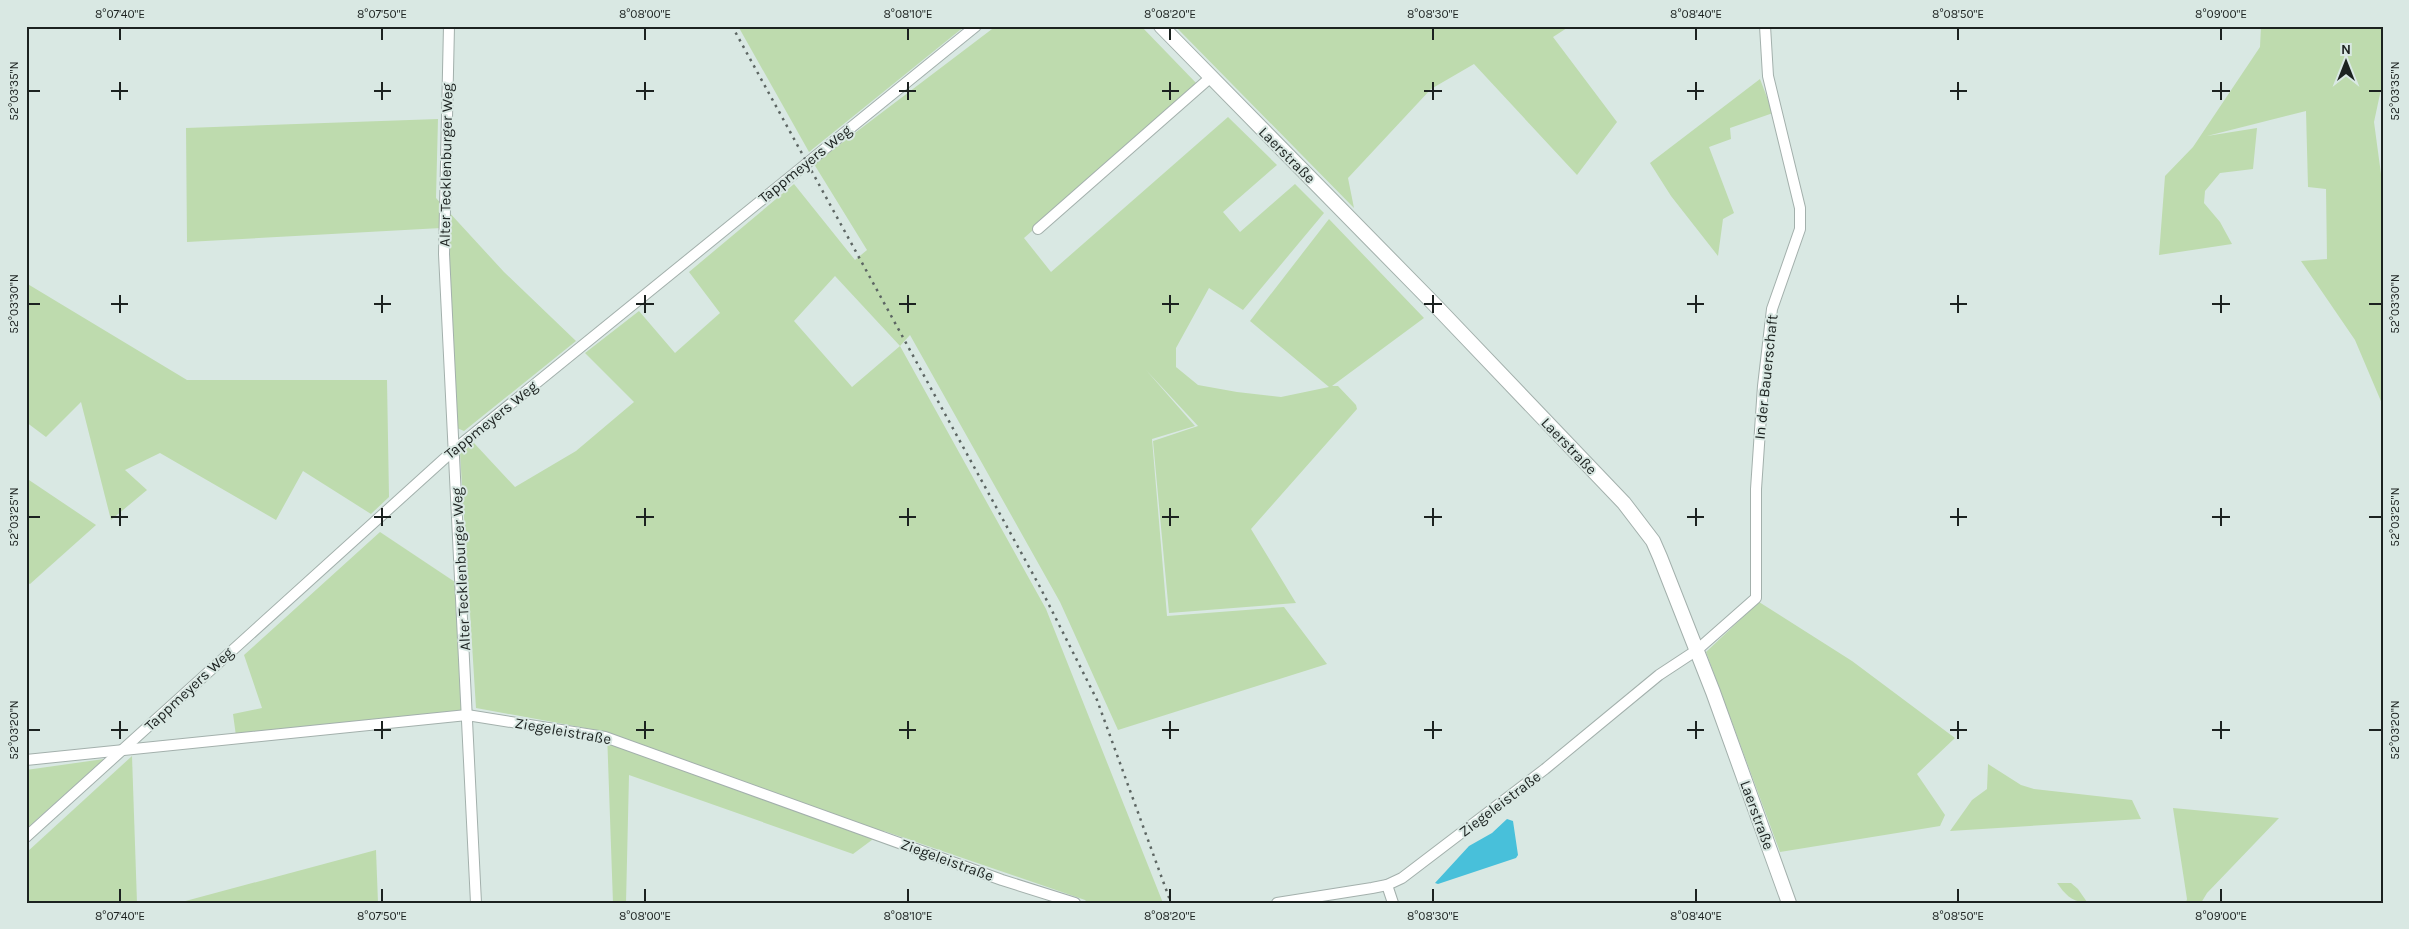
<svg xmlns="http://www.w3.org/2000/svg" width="2409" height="929" viewBox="0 0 2409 929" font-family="Karla,sans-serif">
  <rect width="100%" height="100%" fill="#d9e8e3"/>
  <g fill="#bedbae" fill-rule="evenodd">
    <polygon points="738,26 965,26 809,152"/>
    <path d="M996 26H1141L1198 85 1024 238 1051 272 1228 117 1277 165 1223 212 1240 232 1295 184 1324 213 1243 310 1209 288 1176 348V367L1198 385 1237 392 1281 397 1329 387 1250 321 1329 219 1424 318 1332 386H1338L1356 405 1357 409 1251 529 1296 603 1169 613 1153 441 1198 426 1146 370 1195 426 1152 439 1167 616 1284 607 1327 664 1118 730 1060 602 910 335 900 346 1046 609 1163 903H1088L1085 900 884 831 853 854 629 775 626 903H613L607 732 476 708 460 453 474 443 515 487 576 451 634 402 585 353 639 311 675 353 720 313 689 272 794 184 855 260 867 250 814 164ZM835 276 900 346 852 387 794 321Z"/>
    <polygon points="1175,26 1570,26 1553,37 1617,122 1577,175 1474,64 1431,89 1348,178 1354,208"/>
    <polygon points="2261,26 2383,26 2383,80 2374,122 2383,189 2383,406 2355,340 2301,261 2327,259 2326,189 2308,187 2306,111 2207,136 2257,128 2253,169 2220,173 2205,191 2204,203 2220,222 2232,244 2159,255 2165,176 2193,147 2260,47"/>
    <polygon points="1760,79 1773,113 1730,128 1731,139 1709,147 1734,213 1723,219 1718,256 1671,196 1650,163"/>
    <polygon points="438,119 436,198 504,272 576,341 464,431 457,428 441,228 187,242 186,128"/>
    <polygon points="26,283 187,380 387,380 389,497 371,514 303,471 276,520 160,453 125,470 147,490 111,520 81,402 46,437 26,422"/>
    <polygon points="26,478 96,525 30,584 26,582"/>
    <polygon points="380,532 455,582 463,711 236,736 233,714 262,708 244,655"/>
    <polygon points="1759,602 1852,661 1955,738 1917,774 1945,815 1940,826 1780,852 1706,652"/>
    <polygon points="132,756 137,903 26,903 26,853"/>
    <polygon points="104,759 26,829 26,770"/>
    <polygon points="1988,764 2021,785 2034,789 2132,800 2141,819 1950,831 1972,800 1987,789"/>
    <polygon points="2173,808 2279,818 2207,893 2201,903 2186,903 2187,899"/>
    <polygon points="376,850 378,903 178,903"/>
    <path d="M2057 883H2071L2078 889 2087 902C2072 903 2065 894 2057 883Z"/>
  </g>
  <polygon fill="#48c0da" points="1507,819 1513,821 1518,855 1516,858 1438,884 1435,883 1469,846 1492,833"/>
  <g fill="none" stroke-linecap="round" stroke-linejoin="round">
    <g stroke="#a3b0ac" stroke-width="12">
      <g id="street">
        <polyline points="449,26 444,254 476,903"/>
        <polyline points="1038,229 1211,77"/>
        <polyline points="26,760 467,715 605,737 1002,880 1075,903"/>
        <polyline points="26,837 455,449 976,26"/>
        <polyline points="1387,885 1393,903"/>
        <polyline points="1277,903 1372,888 1387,885 1402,878 1545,769 1659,675 1697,650 1756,598 1756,489 1763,386 1772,309 1800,229 1800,208 1768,76 1765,26"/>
      </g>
    </g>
    <g stroke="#a3b0ac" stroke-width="16">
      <polyline id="secondary" points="1161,26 1434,304 1624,503 1653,541 1660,557 1713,692 1789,903"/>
    </g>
    <use href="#street" stroke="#fff" stroke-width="10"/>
    <use href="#secondary" stroke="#fff" stroke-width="14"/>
    <polyline stroke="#5d6663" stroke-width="2.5" stroke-dasharray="2.5 5" stroke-linecap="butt" points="732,26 1040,587 1097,700 1171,903"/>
  </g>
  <path fill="none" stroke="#1c2220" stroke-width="2" d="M120 28V40M382 28V40M645 28V40M908 28V40M1170 28V40M1433 28V40M1696 28V40M1958 28V40M2221 28V40M120 82V100M382 82V100M645 82V100M908 82V100M1170 82V100M1433 82V100M1696 82V100M1958 82V100M2221 82V100M28 91H40M111 91H128M374 91H391M636 91H654M899 91H916M1162 91H1179M1424 91H1442M1687 91H1704M1950 91H1967M2212 91H2230M2369 91H2382M120 295V313M382 295V313M645 295V313M908 295V313M1170 295V313M1433 295V313M1696 295V313M1958 295V313M2221 295V313M28 304H40M111 304H128M374 304H391M636 304H654M899 304H916M1162 304H1179M1424 304H1442M1687 304H1704M1950 304H1967M2212 304H2230M2369 304H2382M120 508V526M382 508V526M645 508V526M908 508V526M1170 508V526M1433 508V526M1696 508V526M1958 508V526M2221 508V526M28 517H40M111 517H128M374 517H391M636 517H654M899 517H916M1162 517H1179M1424 517H1442M1687 517H1704M1950 517H1967M2212 517H2230M2369 517H2382M120 721V739M382 721V739M645 721V739M908 721V739M1170 721V739M1433 721V739M1696 721V739M1958 721V739M2221 721V739M28 730H40M111 730H128M374 730H391M636 730H654M899 730H916M1162 730H1179M1424 730H1442M1687 730H1704M1950 730H1967M2212 730H2230M2369 730H2382M120 889V902M382 889V902M645 889V902M908 889V902M1170 889V902M1433 889V902M1696 889V902M1958 889V902M2221 889V902"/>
  <g text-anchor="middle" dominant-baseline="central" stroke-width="4" stroke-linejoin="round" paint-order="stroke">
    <g font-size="15" fill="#1c2220" stroke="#d9e8e3">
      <text transform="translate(1287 155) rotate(45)">Laerstraße</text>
      <text transform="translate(805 164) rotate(-39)">Tappmeyers Weg</text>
      <text transform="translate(446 165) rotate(-89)">Alter Tecklenburger Weg</text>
      <text transform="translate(1766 377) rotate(-84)">In der Bauerschaft</text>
      <text transform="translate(491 420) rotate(-39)">Tappmeyers Weg</text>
      <text transform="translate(1569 446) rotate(46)">Laerstraße</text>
      <text transform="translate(461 569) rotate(-93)">Alter Tecklenburger Weg</text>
      <text transform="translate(189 689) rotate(-43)">Tappmeyers Weg</text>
      <text transform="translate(563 731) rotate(10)">Ziegeleistraße</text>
      <text transform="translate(1500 804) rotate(-37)">Ziegeleistraße</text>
      <text transform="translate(1757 815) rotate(70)">Laerstraße</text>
      <text transform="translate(947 860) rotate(20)">Ziegeleistraße</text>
    </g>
  </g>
  <rect width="2409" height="929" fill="none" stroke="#d9e8e3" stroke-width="55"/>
  <g transform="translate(2346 62)" stroke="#d9e8e3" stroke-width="4" paint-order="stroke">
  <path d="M0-4L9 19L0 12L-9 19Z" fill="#1c2220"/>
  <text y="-8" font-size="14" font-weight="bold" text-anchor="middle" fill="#1c2220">N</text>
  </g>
  <rect x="28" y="28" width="2354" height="874" fill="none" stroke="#1c2220" stroke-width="2"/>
  <g font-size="12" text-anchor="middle" fill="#1c2220">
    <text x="120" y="18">8°07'40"E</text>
    <text x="382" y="18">8°07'50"E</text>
    <text x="645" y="18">8°08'00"E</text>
    <text x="908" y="18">8°08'10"E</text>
    <text x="1170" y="18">8°08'20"E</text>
    <text x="1433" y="18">8°08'30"E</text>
    <text x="1696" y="18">8°08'40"E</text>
    <text x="1958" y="18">8°08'50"E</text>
    <text x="2221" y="18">8°09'00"E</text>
    <text transform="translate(14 91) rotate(-90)" y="4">52°03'35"N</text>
    <text transform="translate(2395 91) rotate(-90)" y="4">52°03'35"N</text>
    <text transform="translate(14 304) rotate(-90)" y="4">52°03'30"N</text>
    <text transform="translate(2395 304) rotate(-90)" y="4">52°03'30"N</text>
    <text transform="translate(14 517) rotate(-90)" y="4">52°03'25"N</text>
    <text transform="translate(2395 517) rotate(-90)" y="4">52°03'25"N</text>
    <text transform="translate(14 730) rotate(-90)" y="4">52°03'20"N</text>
    <text transform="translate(2395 730) rotate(-90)" y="4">52°03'20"N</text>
    <text x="120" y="920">8°07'40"E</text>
    <text x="382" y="920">8°07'50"E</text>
    <text x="645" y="920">8°08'00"E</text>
    <text x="908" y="920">8°08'10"E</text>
    <text x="1170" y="920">8°08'20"E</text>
    <text x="1433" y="920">8°08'30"E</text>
    <text x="1696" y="920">8°08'40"E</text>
    <text x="1958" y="920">8°08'50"E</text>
    <text x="2221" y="920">8°09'00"E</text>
  </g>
</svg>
